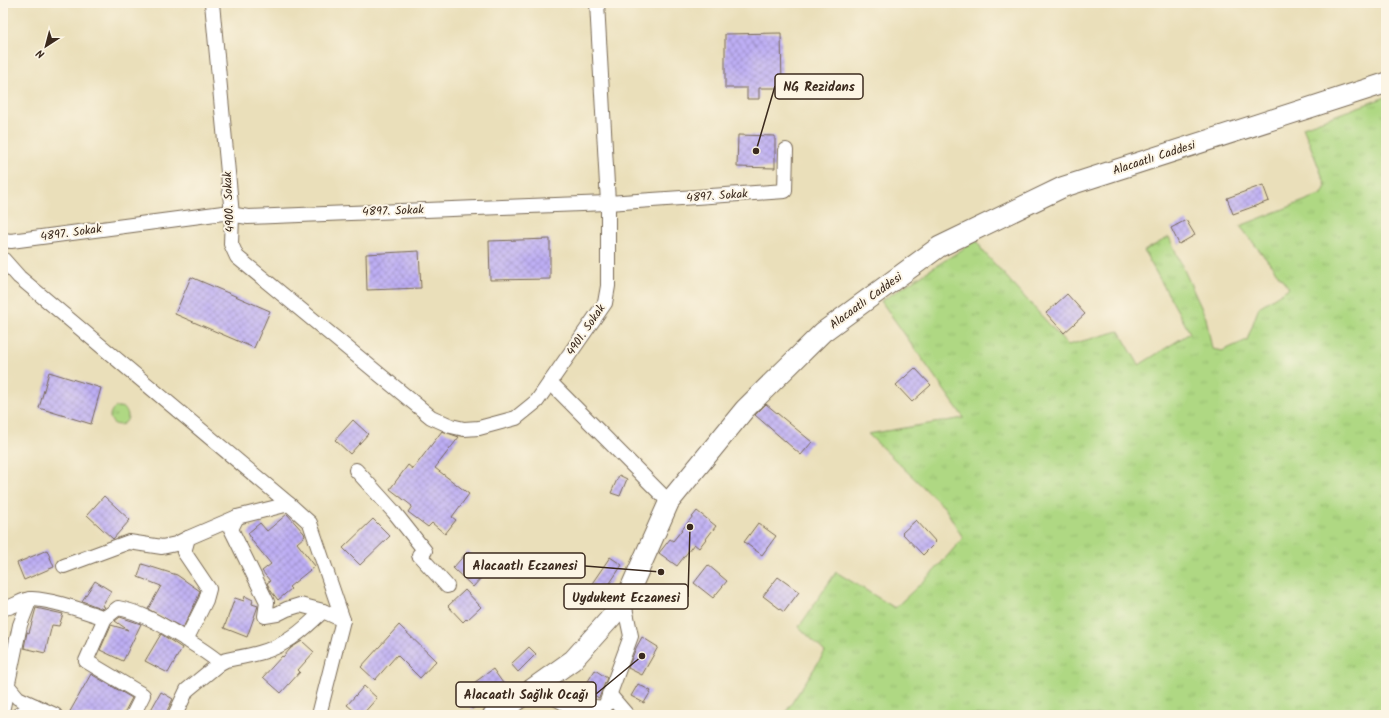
<svg xmlns="http://www.w3.org/2000/svg" width="1389" height="718" viewBox="0 0 1389 718" font-family="Kalam,sans-serif">
  <defs>
    <pattern id="grass-tufts" width="24" height="20" patternUnits="userSpaceOnUse"><rect width="24" height="20" fill="#afd883"/><path d="M3 7l-1-3M5 7V3M7 7l1-3M15 17l-1-3M17 17v-4M19 17l1-3" fill="none" stroke="#97ba71"/></pattern>
    <pattern id="building-cross-hatch" width="8" height="8" patternUnits="userSpaceOnUse"><rect width="8" height="8" fill="#bdaef4"/><path d="M0 0l8 8M0 8l8-8" fill="none" stroke="#9b8ec5"/></pattern>
  </defs>
  <rect width="100%" height="100%" fill="#fcf5e5"/>
  <filter id="ink" filterUnits="userSpaceOnUse"><feTurbulence type="fractalNoise" baseFrequency=".025" numOctaves="2"/><feDisplacementMap in="SourceGraphic" scale="8" xChannelSelector="R" yChannelSelector="G"/><feConvolveMatrix kernelMatrix="1 2 1 2 8 2 1 2 1" color-interpolation-filters="sRGB"/></filter>
  <filter id="wash" filterUnits="userSpaceOnUse"><feTurbulence type="fractalNoise" baseFrequency=".012" numOctaves="4" result="noise"/><feDisplacementMap in="SourceGraphic" scale="16" xChannelSelector="R" yChannelSelector="G"/><feGaussianBlur stdDeviation="0.9" result="paint"/><feColorMatrix in="noise" values="0 0 0 0 0 0 0 0 0 0 0 0 0 0 0 0 0 1.4 0 .05"/><feComposite in="paint" operator="in"/></filter>
  <g filter="url(#wash)">
    <rect width="100%" height="100%" fill="#eadfba"/>
    <g fill="url(#grass-tufts)" stroke="#758150">
      <polygon points="1386,97 1386,715 784,715 825,652 799,627 836,572 895,608 935,570 963,538 945,508 868,434 964,418 881,301 977,240 982,250 1068,345 1119,331 1139,365 1190,333 1144,251 1169,237 1206,318 1212,349 1222,351 1247,340 1259,307 1289,288 1240,226 1322,194 1326,186 1303,127"/>
      <circle cx="119" cy="416" r="9"/>
    </g>
    <g id="blocks">
      <g fill="url(#building-cross-hatch)">
        <polygon points="781,33 782,88 759,88 759,99 747,99 747,88 725,88 725,34"/>
        <polygon points="738,135 775,136 775,168 737,167"/>
        <polygon points="1263,185 1269,201 1233,214 1227,198"/>
        <polygon points="1186,220 1195,235 1179,244 1171,228"/>
        <polygon points="550,239 550,279 490,280 489,241"/>
        <polygon points="419,251 421,288 367,290 366,254"/>
        <polygon points="191,277 270,311 254,348 175,314"/>
        <polygon points="1067,294 1085,314 1064,333 1046,313"/>
        <polygon points="915,368 931,385 912,402 896,385"/>
        <polygon points="49,372 101,388 91,424 39,408"/>
        <polygon points="766,404 812,442 801,455 755,415"/>
        <polygon points="353,420 368,434 350,454 335,440"/>
        <polygon points="442,431 459,437 435,468 469,494 452,517 456,520 445,534 432,523 428,527 408,512 412,506 390,489 408,465 413,469"/>
        <polygon points="619,475 627,479 620,496 611,493"/>
        <polygon points="104,496 130,520 113,539 87,515"/>
        <polygon points="697,511 716,526 699,548 694,544 677,566 659,553 670,539 673,541"/>
        <polygon points="287,514 304,533 305,536 297,543 315,566 289,587 291,589 278,600 271,591 267,583 270,581 262,571 271,564 253,542 248,533 260,523 267,531"/>
        <polygon points="373,519 390,536 360,565 343,548"/>
        <polygon points="916,520 936,542 923,555 902,533"/>
        <polygon points="758,523 776,536 762,555 744,542"/>
        <polygon points="47,550 54,567 24,580 17,563"/>
        <polygon points="468,551 489,569 473,587 453,568"/>
        <polygon points="610,557 622,565 594,607 582,598"/>
        <polygon points="142,564 177,575 200,591 198,597 183,628 148,609 161,586 138,577"/>
        <polygon points="708,565 727,581 713,598 694,583"/>
        <polygon points="778,577 799,592 784,612 763,596"/>
        <polygon points="95,581 111,591 102,606 105,607 103,609 82,601"/>
        <polygon points="465,590 481,607 467,620 466,619 463,622 448,606"/>
        <polygon points="245,596 253,600 252,604 258,606 247,637 224,628 235,598 244,601"/>
        <polygon points="36,608 63,614 59,626 52,625 45,653 24,648 27,632 29,633"/>
        <polygon points="120,617 141,624 123,661 100,650 111,625 128,630 115,621"/>
        <polygon points="399,625 436,661 420,678 397,655 375,680 361,667"/>
        <polygon points="161,634 182,648 168,673 145,661"/>
        <polygon points="642,637 658,647 642,675 628,668 636,648"/>
        <polygon points="302,641 314,652 298,670 300,672 281,693 263,677 282,656 283,657 291,648"/>
        <polygon points="529,647 536,654 518,672 511,664"/>
        <polygon points="493,669 505,686 472,709 460,693"/>
        <polygon points="595,670 607,678 599,698 583,689"/>
        <polygon points="91,674 132,698 123,715 68,715"/>
        <polygon points="638,684 651,691 644,703 631,696"/>
        <polygon points="364,686 377,698 362,715 359,715 347,705"/>
        <polygon points="161,692 173,699 165,715 148,715"/>
      </g>
    </g>
  </g>
  <g filter="url(#ink)">
    <use href="#blocks" fill-opacity="0" stroke="#786955" stroke-width="1"/>
    <g fill="none" stroke-linecap="round" stroke-linejoin="round">
      <g stroke="#786955" stroke-width="16">
        <g id="street">
          <polyline points="212,3 232,215 231,244 237,257 431,417 451,426 464,429 479,428 516,418 537,401 605,303 608,286 608,203 597,3"/>
          <polyline points="3,240 11,241 223,213 248,217 608,203 785,191 786,150"/>
          <polyline points="3,259 19,277 289,504 310,523 343,620 319,715"/>
          <polyline points="550,382 669,502"/>
          <polyline points="356,470 394,512 425,551"/>
          <polyline points="237,517 231,529 267,602 265,616 277,614 287,609 300,605 323,611"/>
          <polyline points="419,555 447,586"/>
          <polyline points="64,566 129,542 162,547 176,544 188,538"/>
          <path d="M3 608C15 608 20 599 32 599 54 600 83 611 105 618L118 608C140 612 159 623 177 634 192 643 207 652 220 663"/>
          <polyline points="105,618 86,661 143,695 133,715"/>
          <polyline points="186,640 206,600 209,589 184,552 188,538 237,517 289,504"/>
          <polyline points="8,686 18,698 55,715"/>
          <polyline points="534,687 566,704 604,708"/>
          <polyline points="609,694 627,715"/>
          <polyline points="3,707 20,625 30,599"/>
          <polyline points="18,715 35,706"/>
          <path d="M175 715 187 690 220 663 226 660C246 656 268 653 285 642 300 634 311 622 323 611L343 620"/>
          <polyline points="602,715 631,636 624,603"/>
        </g>
      </g>
      <g stroke="#786955" stroke-width="22">
        <polyline id="secondary" points="493,715 511,704 573,660 624,603 669,502 745,409 823,332 939,247 1063,187 1386,83"/>
      </g>
      <use href="#street" stroke="#fff" stroke-width="14"/>
      <use href="#secondary" stroke="#fff" stroke-width="20"/>
    </g>
  </g>
  <g text-anchor="middle" dominant-baseline="central" stroke-width="4" stroke-linejoin="round" paint-order="stroke">
    <g font-size="12" fill="#3b2a1e" stroke="#fcf5e5">
      <text transform="translate(1154 158) rotate(-18)">Alacaatlı Caddesi</text>
      <text transform="translate(717 196) rotate(-4)">4897. Sokak</text>
      <text transform="translate(229 202) rotate(-93)">4900. Sokak</text>
      <text transform="translate(393 211) rotate(-2)">4897. Sokak</text>
      <text transform="translate(71 233) rotate(-8)">4897. Sokak</text>
      <text transform="translate(866 301) rotate(-36)">Alacaatlı Caddesi</text>
      <text transform="translate(586 330) rotate(-56)">4901. Sokak</text>
    </g>
  </g>
  <path fill="none" stroke="#3b2a1e" stroke-width="1.5" d="M756 151L775 86M661 572L585 566M690 527L688 597M642 656L596 694"/>
  <g fill="#3b2a1e" stroke="#fcf5e5" stroke-width="1.5">
    <circle cx="756" cy="151" r="4"/>
    <circle cx="661" cy="572" r="4"/>
    <circle cx="690" cy="527" r="4"/>
    <circle cx="642" cy="656" r="4"/>
  </g>
  <g fill="#fcf5e5" stroke="#3b2a1e" stroke-width="1.5">
    <rect x="775" y="74" width="88" height="25" rx="4"/>
    <rect x="464" y="553" width="121" height="25" rx="4"/>
    <rect x="564" y="584" width="124" height="25" rx="4"/>
    <rect x="456" y="682" width="140" height="25" rx="4"/>
  </g>
  <g font-size="13" text-anchor="middle" font-weight="bold" fill="#3b2a1e">
    <text x="819" y="91">NG Rezidans</text>
    <text x="525" y="570">Alacaatlı Eczanesi</text>
    <text x="626" y="602">Uydukent Eczanesi</text>
    <text x="526" y="699">Alacaatlı Sağlık Ocağı</text>
  </g>
  <rect width="1389" height="718" fill="none" stroke="#fcf5e5" stroke-width="16"/>
  <g transform="translate(46 46) rotate(216)" stroke="#fcf5e5" stroke-width="3" paint-order="stroke">
  <path d="M0-3L7 15L0 10L-7 15Z" fill="#3b2a1e"/>
  <text y="-6" font-size="11" font-weight="bold" text-anchor="middle" fill="#3b2a1e">N</text>
  </g>
</svg>
